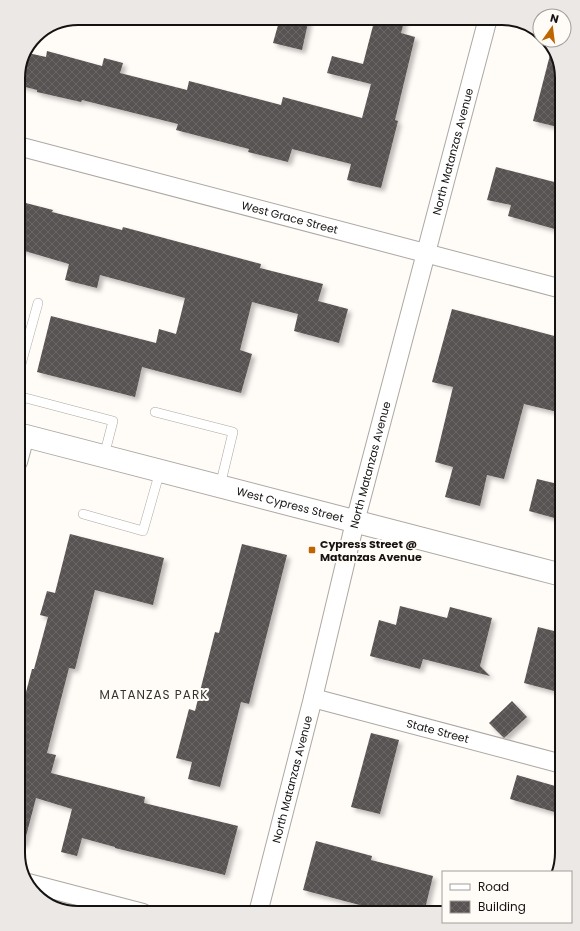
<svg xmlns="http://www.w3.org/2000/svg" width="580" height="931" viewBox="0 0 580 931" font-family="Poppins,sans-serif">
  <defs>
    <pattern id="building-cross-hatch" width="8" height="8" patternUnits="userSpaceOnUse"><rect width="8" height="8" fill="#595252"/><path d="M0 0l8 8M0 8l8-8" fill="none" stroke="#6c6666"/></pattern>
    <filter id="shadow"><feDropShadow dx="3.5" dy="3.5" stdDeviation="2" flood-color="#0004"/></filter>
  </defs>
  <rect width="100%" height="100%" fill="#fffbf7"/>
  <g fill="url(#building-cross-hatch)" filter="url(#shadow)">
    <polygon points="280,18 309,18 302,50 273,43"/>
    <polygon points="375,18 405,18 401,33 415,37 395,120 398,121 381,188 347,180 351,164 292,149 288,162 248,152 249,149 176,130 178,124 82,100 81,102 37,92 37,90 18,85 18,74 28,53 46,57 47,51 102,66 104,58 123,63 120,73 187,90 189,81 281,105 283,97 362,118 371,84 327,73 332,56 363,64"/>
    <polygon points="552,47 556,51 562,78 562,128 533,121"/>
    <polygon points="496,167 562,184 562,231 508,216 511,205 487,200"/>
    <polygon points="18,201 53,210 52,212 122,230 123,227 261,264 260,268 323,284 318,301 348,309 339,343 294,331 298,314 252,302 240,350 252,354 241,393 142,367 135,397 37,372 51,316 156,343 159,329 176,334 185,298 100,275 97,288 65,280 69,264 18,249"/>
    <polygon points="452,309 562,338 562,413 524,404 504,479 487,475 480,506 445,497 453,467 435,462 453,387 432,382"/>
    <polygon points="537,479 562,485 562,520 529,511"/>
    <polygon points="70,534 164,558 153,605 95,590 75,669 69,668 47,753 56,755 51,773 145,797 144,803 238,826 225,875 115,848 115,847 82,838 77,856 61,852 72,809 36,798 24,844 18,843 18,723 32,669 34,669 48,617 40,615 47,591 55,593"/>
    <polygon points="242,544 287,555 249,704 241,702 220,787 188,779 192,762 176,758 189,709 195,711 215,632 219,633"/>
    <polygon points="400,606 447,618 450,607 492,618 480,666 490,676 423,659 420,669 370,656 379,620 396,625"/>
    <polygon points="538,627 562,633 562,693 524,683"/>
    <polygon points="512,701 527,717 504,738 489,723"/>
    <polygon points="371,733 399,740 380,814 351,807"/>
    <polygon points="517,775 562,788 562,800 558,813 510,799"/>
    <polygon points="316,841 372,856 371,860 433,876 424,913 390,913 303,890"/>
  </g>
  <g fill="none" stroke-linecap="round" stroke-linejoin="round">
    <g stroke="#ada8a3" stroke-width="10">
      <g id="service">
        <polyline points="18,375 38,303"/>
        <polyline points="18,396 113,421 104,456"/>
        <polyline points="155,412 233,432 220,486"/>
        <polyline points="83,514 143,531 160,471"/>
      </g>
    </g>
    <g stroke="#ada8a3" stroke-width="20">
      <g id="minor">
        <path id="s1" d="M18 146 562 289"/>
        <polyline points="18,462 25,436"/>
        <path id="s2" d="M313 698 562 764"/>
        <polyline points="28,883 143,913"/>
        <path id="s3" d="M258 913 313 698 355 522 488 18"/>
      </g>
    </g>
    <g stroke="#ada8a3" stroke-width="24">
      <g id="tertiary">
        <path id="s4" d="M18 434 562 575"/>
      </g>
    </g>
    <use href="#service" stroke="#fff" stroke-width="9"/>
    <use href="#minor" stroke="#fff" stroke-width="18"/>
    <use href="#tertiary" stroke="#fff" stroke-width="22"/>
  </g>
  <rect fill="#bd6500" stroke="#fffbf7" stroke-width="1.5" x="308" y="546" width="8" height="8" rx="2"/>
  <g text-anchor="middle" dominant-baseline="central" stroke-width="4" stroke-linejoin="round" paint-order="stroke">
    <g font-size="11" fill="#151311" stroke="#fffbf7">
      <text stroke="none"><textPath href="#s3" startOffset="786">North Matanzas Avenue</textPath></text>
      <text stroke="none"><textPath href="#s1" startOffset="281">West Grace Street</textPath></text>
      <text stroke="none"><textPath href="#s3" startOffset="462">North Matanzas Avenue</textPath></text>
      <text stroke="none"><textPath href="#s4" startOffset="281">West Cypress Street</textPath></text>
      <text stroke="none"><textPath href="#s2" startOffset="129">State Street</textPath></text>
      <text stroke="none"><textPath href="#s3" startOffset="138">North Matanzas Avenue</textPath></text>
    </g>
    <g font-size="11" font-weight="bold" fill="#151311" stroke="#fffbf7" text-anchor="start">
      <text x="320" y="544">Cypress Street @<tspan x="320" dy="13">Matanzas Avenue</tspan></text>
    </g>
    <g font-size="12" letter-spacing="1" fill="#35322e" stroke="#fffbf7">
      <text x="154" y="694">MATANZAS PARK</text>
    </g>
  </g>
  <path d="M0 0H580V931H0ZM78 25H502A53 53 0 0 1 555 78V853A53 53 0 0 1 502 906H78A53 53 0 0 1 25 853V78A53 53 0 0 1 78 25Z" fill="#ece8e5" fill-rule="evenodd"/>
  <path fill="none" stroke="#151311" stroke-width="2" d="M78 25H502A53 53 0 0 1 555 78V853A53 53 0 0 1 502 906H78A53 53 0 0 1 25 853V78A53 53 0 0 1 78 25Z"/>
  <rect x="442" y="871" width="130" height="52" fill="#fffbf7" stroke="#a19e9b"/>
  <rect x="450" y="884" width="20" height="6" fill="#ffffff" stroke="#a19e9b"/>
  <text x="478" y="891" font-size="12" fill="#151311">Road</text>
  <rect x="450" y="901" width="20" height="12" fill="url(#building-cross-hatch)" stroke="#a19e9b"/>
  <text x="478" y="911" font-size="12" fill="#151311">Building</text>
  <g transform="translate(552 28) rotate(14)"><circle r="19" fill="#fffbf7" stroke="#a19e9b"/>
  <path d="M0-3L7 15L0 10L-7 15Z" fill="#bd6500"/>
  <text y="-6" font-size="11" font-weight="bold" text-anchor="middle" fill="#151311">N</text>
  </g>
</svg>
